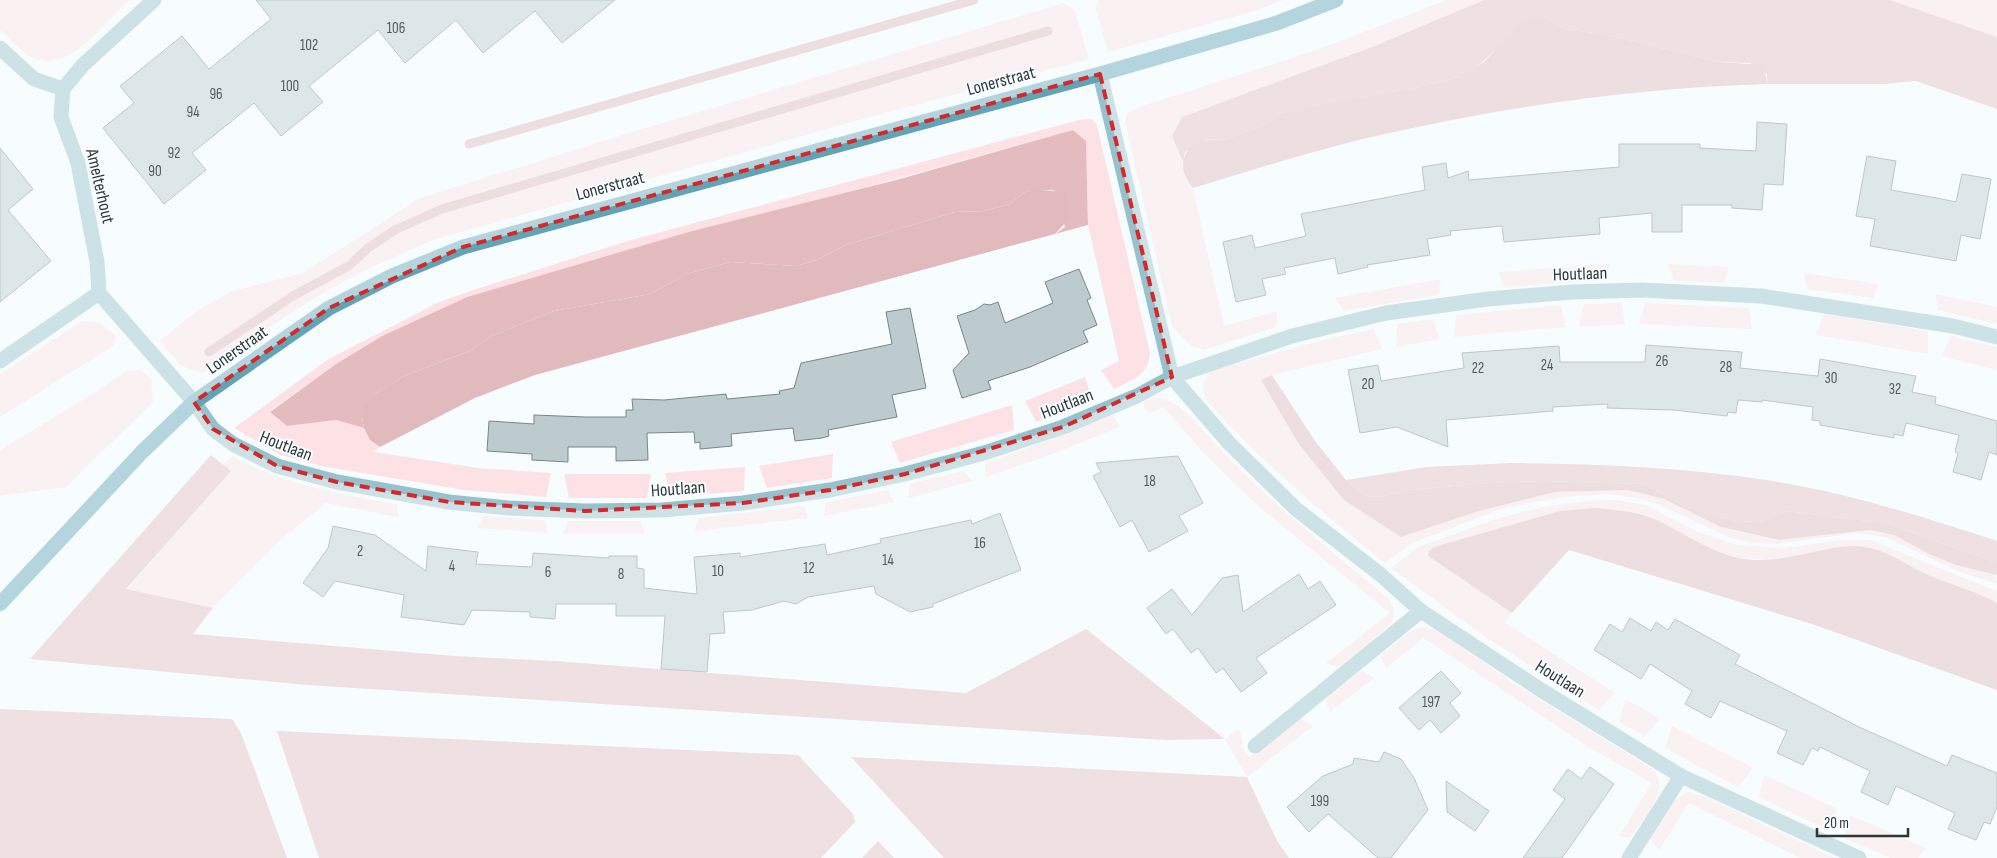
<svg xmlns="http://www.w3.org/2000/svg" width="1997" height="858" viewBox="0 0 1997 858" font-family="'Sofia Sans Condensed',sans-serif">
  <rect width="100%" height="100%" fill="#f7fdfe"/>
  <g fill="#fce2e5">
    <path d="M0 0H130C105 20 69 78 29 56 19 50 9 38 0 30Z"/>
    <polygon points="1098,0 1283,0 1258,10 1108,52 1096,10"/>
    <polygon points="1447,0 1484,0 1372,47 1182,117 1172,136 1183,162 1186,180 1193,188 1224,326 1277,311 1276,327 1203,350 1192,346 1172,326 1125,122 1127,113 1139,107 1317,50"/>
    <polygon points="1890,0 1997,0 1997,37"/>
    <path d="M1064 3 1075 11 1089 59 859 120 433 240C397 256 361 271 327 291 284 316 243 345 203 373L181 366 160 341 199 309 233 291 303 273 420 198 639 130Z"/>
    <path d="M1092 119 1097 125 1150 353C1149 375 1131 381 1114 389L1101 370 1119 361 1088 225 1086 141 1073 130 467 297 382 336 336 364 270 411 287 426 336 420 364 428 370 440 380 447 374 452 478 468 551 473 546 497 464 490 321 466 280 455 234 428 327 360 437 303 473 290 631 240 1079 120Z"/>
    <polygon points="1610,264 1605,280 1505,287 1498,272"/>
    <polygon points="1668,264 1729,267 1724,283 1674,281"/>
    <polygon points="1804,273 1879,284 1873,298 1807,289"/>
    <polygon points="1441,279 1438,295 1344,311 1335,298"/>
    <polygon points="1935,294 1997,307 1997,324 1938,310"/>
    <polygon points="1622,303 1625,325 1579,326 1584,304"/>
    <polygon points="1645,303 1749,308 1752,329 1639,324"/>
    <polygon points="1561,305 1565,327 1454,337 1456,315"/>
    <polygon points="1824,314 1928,331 1928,354 1816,335"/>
    <polygon points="1433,319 1440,339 1396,347 1397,324"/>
    <polygon points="82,321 100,323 116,336 113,346 0,417 0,374"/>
    <path d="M1374 329 1382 349 1272 375 1261 380 1298 443 1401 537 1476 512 1555 492 1628 490 1664 499 1721 527 1754 535 1779 540 1870 530 1894 535 1929 554 1956 565 1995 574 1997 583 1962 573 1885 537 1857 533 1777 544 1753 543 1731 538 1657 504 1638 498 1606 494 1564 497 1504 508 1412 543 1385 563C1322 513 1261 461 1207 401 1201 389 1203 379 1212 370L1319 341Z"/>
    <polygon points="1951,336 1997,347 1997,370 1942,356"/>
    <polygon points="140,370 151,379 153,402 66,487 0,496 0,450 86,398 126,371"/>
    <polygon points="1085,377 1092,399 1036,422 1025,401"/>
    <path d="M1152 398C1181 396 1201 429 1219 448 1271 503 1330 550 1388 598 1394 608 1396 613 1391 624L1341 668 1326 663 1390 613 1258 506 1202 451 1163 407 1148 414 1144 407V401Z"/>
    <polygon points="1012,405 1014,430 900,463 891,442"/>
    <polygon points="1113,415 1120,427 1050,455 986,477 985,464"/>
    <polygon points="833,454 832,478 767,488 759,466"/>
    <path d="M233 456C282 485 342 494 397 504L398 517 326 503 281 539 213 608 126 590 231 471 222 465Z"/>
    <polygon points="745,467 744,491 670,497 665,473"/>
    <polygon points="963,471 972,481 909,498 909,484"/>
    <polygon points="564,474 651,474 647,498 569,498"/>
    <polygon points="888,490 894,502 824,516 826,502"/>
    <polygon points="1615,500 1646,505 1698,532 1736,545 1786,548 1840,540 1870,540 1997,591 1997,603 1932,577 1892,556 1834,548 1789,558 1766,560 1740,558 1718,552 1647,517 1463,541 1434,547 1428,556 1512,613 1504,622 1615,693 1599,710 1484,636 1391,568 1418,547 1496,519 1543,507 1589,501"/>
    <polygon points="803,506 809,518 695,531 698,518"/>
    <polygon points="483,516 545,520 548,533 478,528"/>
    <polygon points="568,521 641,521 645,534 563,534"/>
    <path d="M1422 627 1435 629 1515 684 1654 770C1670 793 1643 819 1630 838L1619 836 1652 783 1592 749 1423 638 1386 668 1380 656 1410 631Z"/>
    <polygon points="1362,670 1374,678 1330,712 1325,699"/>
    <polygon points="1626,700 1660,718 1645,736 1619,722"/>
    <polygon points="1300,718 1313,726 1247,777 1225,739 1239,729 1243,742 1241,746 1250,757"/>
    <polygon points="1672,726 1753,768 1738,787 1665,748"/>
    <polygon points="1764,775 1838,809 1824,828 1759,797"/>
    <polygon points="1687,792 1706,797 1835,858 1800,858 1689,803 1659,850 1650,839 1673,801"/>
    <polygon points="1850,815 1926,848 1918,858 1891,858 1844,838"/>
  </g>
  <g fill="#e4bcc0">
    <polygon points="1484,0 1890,0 1997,37 1997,109 1916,81 1885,84 1767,84 1767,74 1750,63 1718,62 1608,35 1565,29 1549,20 1500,46 1471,72 1460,77 1414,88 1305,107 1279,114 1262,126 1227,139 1206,140 1185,152 1183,162 1172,136 1182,117 1372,47"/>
    <polygon points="1073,130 1086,141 1088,225 1055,234 1065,227 1054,190 1025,192 1010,204 984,211 955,212 846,245 817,260 796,266 730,262 687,274 651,294 554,311 491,336 470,351 404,376 373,395 362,417 364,428 336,420 287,426 270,412 336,364 382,336 467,297 692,231 896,180"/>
    <polygon points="211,455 231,471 126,589 213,608 193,634 454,656 555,661 966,693 1086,629 1225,739 1165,740 307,685 30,659"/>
    <path d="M1512 463C1597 464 1682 467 1766 480 1845 492 1921 516 1997 541V563L1885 523 1787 511 1759 522 1737 521 1713 516 1685 506 1645 484 1541 481 1488 483 1409 490 1379 497 1366 496 1346 480 1426 467Z"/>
    <polygon points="0,709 232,719 241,733 287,858 0,858"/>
    <polygon points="277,731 798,755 853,814 855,822 821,858 319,858"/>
    <polygon points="851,757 1247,777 1277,841 1289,858 944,858"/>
    <polygon points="878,841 894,858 862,858"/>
  </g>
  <g fill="#e1babd">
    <path d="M1533 18 1549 20 1565 29 1608 35 1718 62 1764 65 1767 84C1631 88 1496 108 1363 139 1306 153 1249 171 1193 188 1179 171 1180 156 1195 141L1227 139 1262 126 1279 114 1304 107 1414 88 1460 77 1484 62 1521 23Z"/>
    <polygon points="1039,190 1064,192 1070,207 1069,219 1055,234 535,375 475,398 380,447 370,440 364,428 362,417 365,405 373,395 404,376 470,351 491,336 554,311 651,294 687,274 730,262 796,266 817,260 846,245 955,212 984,211 1010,204 1025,192"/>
    <polygon points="1272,375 1315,441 1346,480 1366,496 1379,497 1409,490 1488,483 1541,481 1645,484 1685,506 1713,516 1737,521 1759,522 1787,511 1885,523 1997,563 1997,575 1956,565 1929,554 1894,535 1870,530 1779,540 1721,527 1664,499 1628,490 1555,492 1476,512 1401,537 1344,500 1298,443 1261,380"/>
    <path d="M1597 508C1614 510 1632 511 1649 517 1680 529 1706 551 1739 558 1778 566 1814 548 1852 546 1883 545 1906 566 1933 577 1955 586 1977 592 1997 603V690L1812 624 1569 550 1512 613 1428 556 1429 551 1434 547 1560 511Z"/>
  </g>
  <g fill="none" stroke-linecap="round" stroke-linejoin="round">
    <g stroke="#e1babd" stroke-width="9">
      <polyline points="469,144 974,0"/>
      <polyline points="209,352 293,296 350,265 368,248 395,230 442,209 1048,31"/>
    </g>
  </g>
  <g fill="#bdcace" stroke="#798689">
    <polygon points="256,0 615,0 562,43 535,11 483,53 456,20 405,63 378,30 309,86 323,102 281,136 254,103 192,153 206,170 164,204 103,128 134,103 120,86 182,36 209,69 271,19"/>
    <polygon points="1757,122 1787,124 1783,185 1764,184 1762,210 1732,208 1732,205 1682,205 1682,232 1652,232 1652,213 1599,218 1600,234 1504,242 1502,226 1450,231 1451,235 1427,239 1430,255 1367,265 1368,267 1338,274 1335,258 1284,268 1286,274 1262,279 1266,295 1236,302 1223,242 1252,235 1255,248 1306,236 1301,214 1425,190 1422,167 1446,163 1448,178 1468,171 1469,180 1619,167 1619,144 1700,144 1700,148 1756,151"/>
    <polygon points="0,148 33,189 8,210 51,261 0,302"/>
    <polygon points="1867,156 1896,161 1891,190 1937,198 1956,202 1962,174 1991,179 1980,239 1961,235 1956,261 1870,246 1875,219 1856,216"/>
    <polygon points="1079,269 1091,298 1087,300 1097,325 1083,331 1088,342 1030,367 988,381 991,389 962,398 953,370 969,353 957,316 975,310 984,304 990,305 998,302 1005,323 1053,303 1045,282"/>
    <polygon points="910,308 926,388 892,395 897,417 828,430 829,436 822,438 795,441 793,428 731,434 732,446 700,449 700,442 695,443 694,432 647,433 648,460 616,461 616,447 568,447 568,462 532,460 532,454 487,451 489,421 534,424 534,415 585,417 626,417 626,410 633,410 632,399 664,400 726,394 727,399 780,394 779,391 794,388 801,363 892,344 886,312"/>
    <polygon points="1646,345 1742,352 1740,368 1818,376 1820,359 1916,376 1912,392 1936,397 1935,404 1997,421 1997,455 1989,452 1981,480 1953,472 1958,453 1955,452 1959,435 1906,423 1903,436 1894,434 1894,438 1820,425 1820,421 1812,420 1813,407 1762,400 1762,402 1738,400 1736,413 1728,412 1727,416 1673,410 1607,408 1608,404 1553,407 1553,411 1446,420 1448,447 1397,427 1360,433 1348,370 1378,365 1381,381 1464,368 1462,353 1559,346 1560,362 1645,362"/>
    <polygon points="1178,456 1203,503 1179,516 1188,531 1149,552 1132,520 1120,527 1093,476 1101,472 1096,463"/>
    <polygon points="1000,513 1021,570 933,604 933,607 910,612 876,594 874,586 808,597 796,604 784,601 752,610 723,612 725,633 710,634 707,672 661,669 665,616 616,616 616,604 556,604 555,619 530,617 530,612 472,610 464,625 401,617 404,595 335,581 323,597 303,583 328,548 333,526 375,535 426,571 428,546 478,552 476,564 532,567 533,553 609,558 609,556 637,556 637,568 644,569 644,588 697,594 694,557 740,553 740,557 825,544 827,555 881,543 880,539 971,520 972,524"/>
    <polygon points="1299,574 1308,589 1320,581 1336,605 1256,658 1267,673 1241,692 1223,668 1216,673 1198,648 1191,653 1173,629 1166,634 1147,608 1172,589 1192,615 1222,578 1238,575 1243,612"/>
    <polygon points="1630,618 1651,631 1656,622 1668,630 1675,619 1740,655 1735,664 1859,727 1947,766 1952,755 1997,773 1997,807 1990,824 1984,822 1976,840 1948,829 1955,813 1896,786 1888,805 1861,792 1870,771 1820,747 1818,751 1812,748 1803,765 1777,753 1787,731 1720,701 1711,718 1685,704 1692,691 1650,664 1641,679 1594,650 1610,624 1622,632"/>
    <polygon points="1441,671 1461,693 1450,703 1460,716 1441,733 1430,720 1419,730 1399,708"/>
    <polygon points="1384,752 1401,759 1414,778 1428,810 1391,858 1378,858 1328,814 1309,832 1287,807 1323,776 1353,764 1354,758 1379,762"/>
    <polygon points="1590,767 1614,784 1562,858 1523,858 1565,799 1553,790 1568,769 1581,779"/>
    <polygon points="1446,781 1489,811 1475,831 1447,812"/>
  </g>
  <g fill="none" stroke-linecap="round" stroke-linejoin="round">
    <g stroke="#97c1cc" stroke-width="15">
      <polyline points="154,0 83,65 63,89 61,117 78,163 97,262 99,293 194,402 213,429 233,444 277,466 337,482 449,502 508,508 585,511 662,510 743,503 830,490 905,474 984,453 1063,427 1137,396 1172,377 1292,336 1386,313 1488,299 1572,292 1642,290 1761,296 1953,326 1997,337"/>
      <polyline points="0,48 34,79 63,89"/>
      <polyline points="1100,74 1172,377 1229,443 1296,509 1381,575 1421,611 1541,690 1681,776 1859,858"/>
      <polyline points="0,361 99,293"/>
      <polyline points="1255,746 1421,611"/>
      <polyline points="1629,858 1681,776"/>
    </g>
    <polyline stroke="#62a4b5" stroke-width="15" points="0,604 142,452 194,402 329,308 392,276 463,247 1100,74 1277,23 1336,0"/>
  </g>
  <path d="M0 0H1997V858H0ZM1100 74 1172 377 1063 427 905 474 830 490 743 503 585 511 449 502 337 482 277 466 213 429 194 402 329 308 463 247Z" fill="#f7fdfe" fill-opacity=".55" fill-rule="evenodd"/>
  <path fill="none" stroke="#d62828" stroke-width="4" stroke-dasharray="10 6" stroke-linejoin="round" d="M1100 74 1172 377 1063 427 905 474 830 490 743 503 585 511 449 502 337 482 277 466 213 429 194 402 329 308 463 247Z"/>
  <g text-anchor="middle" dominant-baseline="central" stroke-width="4" stroke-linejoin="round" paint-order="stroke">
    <g font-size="15" fill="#535b5d">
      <text x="396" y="28">106</text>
      <text x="309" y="45">102</text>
      <text x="290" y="86">100</text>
      <text x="216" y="94">96</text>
      <text x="193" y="112">94</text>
      <text x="174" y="153">92</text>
      <text x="155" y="171">90</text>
      <text x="1662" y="361">26</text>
      <text x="1547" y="365">24</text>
      <text x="1726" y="367">28</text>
      <text x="1478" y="368">22</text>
      <text x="1831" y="378">30</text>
      <text x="1368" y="384">20</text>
      <text x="1895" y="389">32</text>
      <text x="1150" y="481">18</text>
      <text x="980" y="543">16</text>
      <text x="360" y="551">2</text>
      <text x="888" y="560">14</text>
      <text x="452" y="566">4</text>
      <text x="809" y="568">12</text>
      <text x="718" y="571">10</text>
      <text x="548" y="572">6</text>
      <text x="621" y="574">8</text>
      <text x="1431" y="702">197</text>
      <text x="1320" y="801">199</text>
    </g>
    <g font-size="18" fill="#303637" stroke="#f7fdfe">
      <text transform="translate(1001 81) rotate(-15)">Lonerstraat</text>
      <text transform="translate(100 186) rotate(77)">Amelterhout</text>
      <text transform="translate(610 186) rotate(-15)">Lonerstraat</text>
      <text transform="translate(1580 274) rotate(-2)">Houtlaan</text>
      <text transform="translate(237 350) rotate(-35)">Lonerstraat</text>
      <text transform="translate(1067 404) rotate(-21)">Houtlaan</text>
      <text transform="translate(286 446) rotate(21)">Houtlaan</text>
      <text transform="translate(678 489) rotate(-4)">Houtlaan</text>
      <text transform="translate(1560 679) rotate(32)">Houtlaan</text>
    </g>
  </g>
  <path d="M1817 828v8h91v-8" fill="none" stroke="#303637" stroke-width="2.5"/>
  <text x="1824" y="828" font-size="15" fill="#303637" stroke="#f7fdfe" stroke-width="4" paint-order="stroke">20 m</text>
</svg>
